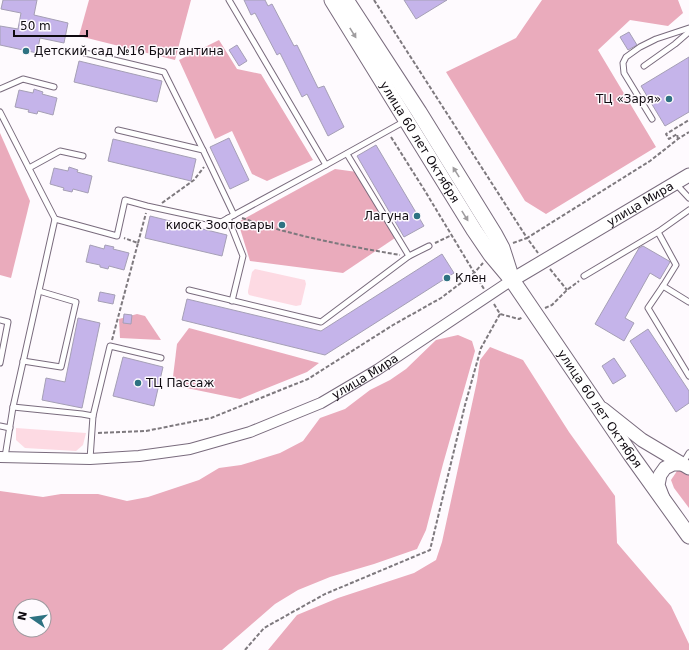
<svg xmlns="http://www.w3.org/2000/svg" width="689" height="650" viewBox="0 0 689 650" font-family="'DejaVu Sans',sans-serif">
  <rect width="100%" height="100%" fill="#fefafe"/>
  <g fill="#fddae3">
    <polygon points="255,269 305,280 306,284 301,305 296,306 249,295 248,293 248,291 252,272"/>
    <polygon points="16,428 86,433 83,445 76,451 25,448 16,440"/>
  </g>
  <g fill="#eaabbc" fill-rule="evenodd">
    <polygon points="89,0 191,0 175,60 79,36"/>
    <polygon points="542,0 678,0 683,13 668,26 630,20 598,50 656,147 546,214 525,201 446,72 516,38"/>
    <polygon points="219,40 237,69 261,74 313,160 267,181 252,174 232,131 215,139 179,60"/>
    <polygon points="0,133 30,201 11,278 0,275"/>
    <polygon points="335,169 357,172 395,238 343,273 250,261 238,222"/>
    <polygon points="137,314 145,316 161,340 120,338 119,319"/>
    <polygon points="189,328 319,363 307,372 240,399 172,385 177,344"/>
    <path d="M458 335 472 341 475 351 443 464 426 530 417 549 374 564 330 577 298 590 275 604 222 650H0V491L43 497 61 494H98L127 501 148 497 199 480 219 468 241 465 280 453 303 441 320 418 345 409 370 390 390 380 406 369 436 340ZM20 606H44V630H20Z"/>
    <polygon points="490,347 523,360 569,432 615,496 617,543 671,606 689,644 689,650 268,650 297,615 338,598 414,573 436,560 442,542 477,381 480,360"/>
    <polygon points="677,471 684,471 689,475 689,508 674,488 671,480"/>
  </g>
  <g fill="#c5b4ea" stroke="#a59fb5">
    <polygon points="3,0 37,0 34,15 68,23 64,43 40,38 37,53 0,45 0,26 18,29 21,13 1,9"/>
    <polygon points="244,0 265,0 268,6 272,4 294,46 297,45 318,88 324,86 344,127 328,136 307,94 302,97 280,53 277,55 255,13 251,15"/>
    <polygon points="404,0 447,0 416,19"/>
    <polygon points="629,32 637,45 628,50 620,37"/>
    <polygon points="237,45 247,61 239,66 229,50"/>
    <polygon points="689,57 689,112 665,126 641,86"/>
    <polygon points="79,61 162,81 157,102 74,82"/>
    <polygon points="34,89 43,92 42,94 57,98 53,115 38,111 37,114 28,112 29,110 15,107 19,90 33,93"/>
    <polygon points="229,138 249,180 230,189 210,147"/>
    <polygon points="113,139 196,159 191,181 108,161"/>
    <polygon points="376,145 424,226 404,237 357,156"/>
    <polygon points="69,167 78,170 77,172 92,176 88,193 73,189 72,192 63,190 64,188 50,184 54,168 68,171"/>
    <polygon points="150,216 227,235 222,256 145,238"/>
    <polygon points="90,245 104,249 105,245 114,247 113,249 129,253 124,270 109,266 108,269 100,267 100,265 86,262"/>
    <polygon points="643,246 669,261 670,262 660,279 650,273 625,318 634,323 624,341 595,324 639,248"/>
    <polygon points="442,254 454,273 325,355 182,320 187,299 321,331"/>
    <polygon points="100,292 115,295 113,304 98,301"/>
    <polygon points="124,314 132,315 131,324 123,323"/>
    <polygon points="78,318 100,323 82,408 42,400 46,378 65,382"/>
    <polygon points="648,329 689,391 689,403 676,412 630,341"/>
    <polygon points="123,357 163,367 154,406 113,396"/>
    <polygon points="614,358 626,376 613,384 602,366"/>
  </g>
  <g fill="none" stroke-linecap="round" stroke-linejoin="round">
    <g stroke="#796b7d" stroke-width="7">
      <g id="service">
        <polyline points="229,0 326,165"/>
        <polyline points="81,52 164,72 203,150"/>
        <polyline points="644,66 675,44 689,32"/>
        <polyline points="0,89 23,79 54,87"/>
        <polyline points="0,112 55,219"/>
        <polyline points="652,119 624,73 623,63 626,57 640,47 656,39 689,28"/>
        <polyline points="118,130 203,150 234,215"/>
        <polyline points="347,154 409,256"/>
        <polyline points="29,168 60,151 83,156"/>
        <polyline points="676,184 689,198"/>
        <polyline points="689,210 658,232 676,265 663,286 689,302"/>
        <polyline points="228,218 243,256 232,301"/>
        <polyline points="584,276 658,232"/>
        <polyline points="663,286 648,308 689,376"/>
        <polyline points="189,290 321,322 409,256 429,246"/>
        <polyline points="0,320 8,322 0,363"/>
        <polyline points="23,361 61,367 76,302 39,291"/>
        <polyline points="13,407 82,414 93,416"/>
        <polyline points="0,426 10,428"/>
        <polyline points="5,457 13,407 55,219 117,236 125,200 147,206 221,222 326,165 405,121"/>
        <polyline points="90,459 93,416 110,346 161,358"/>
        <polyline points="683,463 689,453"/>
      </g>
    </g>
    <g stroke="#796b7d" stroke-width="12">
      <g id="minor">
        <path id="s1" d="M0 457 90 459 139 456 190 449 250 432 321 403 377 370 512 280"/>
      </g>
    </g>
    <g stroke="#796b7d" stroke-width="15">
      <g id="tertiary">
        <path id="s2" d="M512 280 689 175"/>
        <polyline points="603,409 642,440 689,468"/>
        <polyline points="663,498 658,485 660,475 665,468 673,464 682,464"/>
      </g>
    </g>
    <g stroke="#796b7d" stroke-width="17">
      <g id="secondary">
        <path id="s3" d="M332 0 474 230 491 255 512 280 631 455 689 536"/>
        <polyline points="346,0 419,112 495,235 502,248 510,273"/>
      </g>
    </g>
    <g stroke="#7e797e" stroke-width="2" stroke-dasharray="4 2" stroke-linecap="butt">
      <polyline points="374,0 527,238 650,161 678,139 689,132"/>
      <polyline points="391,137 425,191 484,289"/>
      <polyline points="678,139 677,134 669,139 666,134 689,120"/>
      <polyline points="162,203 194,180 204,167"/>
      <path d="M242 218C293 236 347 246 400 255"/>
      <polyline points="138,243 146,213"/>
      <polyline points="435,243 452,235"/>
      <polyline points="513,243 527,238 538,253"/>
      <polyline points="550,269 567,290"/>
      <polyline points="494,304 500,314 519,319 523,317"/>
      <polyline points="545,308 552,305 567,290 579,281"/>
      <polyline points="112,340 138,243 124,238"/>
      <polyline points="98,433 146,431 211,418 308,379 393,325 441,298 474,273 483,263"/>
      <polyline points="245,650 264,628 325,594 430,550 465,405 481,348 500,314"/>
    </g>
    <use href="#service" stroke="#fff" stroke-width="5"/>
    <use href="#minor" stroke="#fff" stroke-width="10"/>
    <use href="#tertiary" stroke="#fff" stroke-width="13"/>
    <use href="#secondary" stroke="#fff" stroke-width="15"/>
  </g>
  <defs><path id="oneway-solid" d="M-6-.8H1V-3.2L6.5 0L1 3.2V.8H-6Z"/></defs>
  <g fill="#9f9d9f">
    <use href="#oneway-solid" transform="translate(353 33) rotate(58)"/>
    <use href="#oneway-solid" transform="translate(456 172) rotate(-122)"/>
    <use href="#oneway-solid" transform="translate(465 216) rotate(58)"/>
  </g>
  <g fill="#2e7282" stroke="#fefafe" stroke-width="1.5">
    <circle cx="26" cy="51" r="4"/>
    <circle cx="669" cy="99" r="4"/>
    <circle cx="417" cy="216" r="4"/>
    <circle cx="282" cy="225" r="4"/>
    <circle cx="447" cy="278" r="4"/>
    <circle cx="138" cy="383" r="4"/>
  </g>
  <g text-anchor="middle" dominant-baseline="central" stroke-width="3" stroke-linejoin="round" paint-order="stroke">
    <g font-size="12" fill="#0f0a10" stroke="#fefafe" text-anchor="start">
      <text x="34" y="51">Детский сад №16 Бригантина</text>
      <text x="661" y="99" text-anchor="end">ТЦ «Заря»</text>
      <text x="409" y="216" text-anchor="end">Лагуна</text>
      <text x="274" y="225" text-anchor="end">киоск Зоотовары</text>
      <text x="455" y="278">Клен</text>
      <text x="146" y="383">ТЦ Пассаж</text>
    </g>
    <g font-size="12" fill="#0f0a10" stroke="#fefafe">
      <text stroke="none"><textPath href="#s3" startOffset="167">улица 60 лет Октября</textPath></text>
      <text stroke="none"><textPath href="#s2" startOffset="149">улица Мира</textPath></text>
      <text stroke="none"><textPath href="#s1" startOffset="381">улица Мира</textPath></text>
      <text stroke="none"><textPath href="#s3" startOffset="489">улица 60 лет Октября</textPath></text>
    </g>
  </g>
  <g transform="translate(32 618) rotate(283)"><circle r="19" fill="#fefafe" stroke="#9e9a9f"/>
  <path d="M0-3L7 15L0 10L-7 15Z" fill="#2e7282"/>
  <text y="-6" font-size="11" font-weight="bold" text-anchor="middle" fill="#0f0a10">N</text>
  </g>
  <path d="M14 30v6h73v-6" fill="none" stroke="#0f0a10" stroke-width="2"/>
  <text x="20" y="30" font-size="12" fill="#0f0a10" stroke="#fefafe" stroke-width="3" paint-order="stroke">50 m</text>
</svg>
